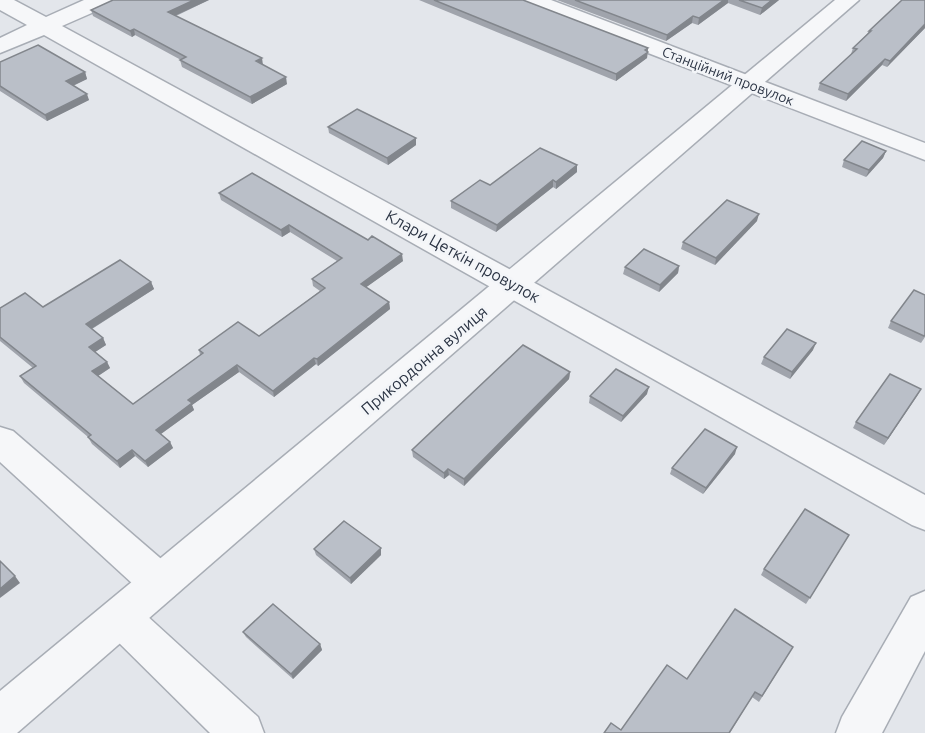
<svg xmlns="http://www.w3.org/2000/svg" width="925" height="733" viewBox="0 0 925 733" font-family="Ubuntu,sans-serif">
  <rect width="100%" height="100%" fill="#e3e6eb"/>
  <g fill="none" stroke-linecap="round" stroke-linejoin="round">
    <g stroke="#a8adb5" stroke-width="3">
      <g id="minor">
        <polygon points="0,0 14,0 46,17 84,0 113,0 110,5 62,26 925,495 925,530 912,525 44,35 0,53 0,38 27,25 0,10"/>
        <polygon points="521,0 551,0 925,143 925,160 524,5"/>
        <polygon points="0,427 13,431 174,570 180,583 174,596 160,601 146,596 0,462"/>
        <polygon points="925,591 925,651 882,733 836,733 842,717 911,597"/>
        <polygon points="120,598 134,604 258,717 264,733 210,733 106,630 100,617 106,604"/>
      </g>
    </g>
    <g stroke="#a8adb5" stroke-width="3">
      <polygon id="tertiary" points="835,0 859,0 17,733 0,733 0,691"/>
    </g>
    <use href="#minor" fill="#f6f7f9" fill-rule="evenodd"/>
    <use href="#tertiary" fill="#f6f7f9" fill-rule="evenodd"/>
  </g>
  <g fill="#a0a4ac">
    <polygon points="113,0 209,0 176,16 263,65 287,84 252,104 182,67 180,60 181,60 135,35 132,37 93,16 91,10"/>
    <polygon points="419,0 523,0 648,48 647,58 616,81"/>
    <polygon points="557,0 779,0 760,15 728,3 698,25 692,23 666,41"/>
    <polygon points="925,0 925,28 887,67 882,65 846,101 818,90 820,83 851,55 851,54 853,48 867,34 869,31"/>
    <polygon points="0,62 85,72 87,79 73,86 89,100 47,121 0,91"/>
    <polygon points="328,127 416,145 388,165 329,133"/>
    <polygon points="886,151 883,158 866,177 842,167 844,160"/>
    <polygon points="577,172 556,189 553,187 496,232 451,208 451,201 490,185"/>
    <polygon points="219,193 403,261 366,287 389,302 390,309 318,366 316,364 274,397 239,372 192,405 194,410 161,434 170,442 173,448 148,467 135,456 120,468 92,444 88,437 24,383 20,376 33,368 0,341 0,308 43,307 151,282 154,289 92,329 103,338 106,345 95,352 107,362 110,368 98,376 133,404 200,355 199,350 259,336 320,291 313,286 312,279 337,261 290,232 282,237 221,200"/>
    <polygon points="757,221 715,265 681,249 683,242"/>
    <polygon points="679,266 678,273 659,292 623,274 625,267"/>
    <polygon points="925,295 925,337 921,343 888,328 891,321"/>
    <polygon points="813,350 790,379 761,364 764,357"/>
    <polygon points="570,372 569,379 464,486 449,475 444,479 413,457 412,450"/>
    <polygon points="921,389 884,445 853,428 856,422"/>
    <polygon points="647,394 621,422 589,403 590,396"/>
    <polygon points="735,454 703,494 670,474 672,468"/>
    <polygon points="849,535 806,604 761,575 764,569"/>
    <polygon points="314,549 381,555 351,584 316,555"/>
    <polygon points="243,632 320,644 322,650 293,679 246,637"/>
    <polygon points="793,647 759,702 752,697 730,733 604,733 621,730 687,679"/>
  </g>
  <g fill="#82868c">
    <polygon points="194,0 209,0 170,18 168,12"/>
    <polygon points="724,0 728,0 728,3 698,25 699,18"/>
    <polygon points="772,0 779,0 760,15 762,8"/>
    <polygon points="693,16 692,23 666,41 667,35"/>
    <polygon points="925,24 925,28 887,67 890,61"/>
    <polygon points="134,29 135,35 132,37 130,31"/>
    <polygon points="648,48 647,58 616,81 616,74"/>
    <polygon points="262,58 263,65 256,61"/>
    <polygon points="885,59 882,65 846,101 848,94"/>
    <polygon points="85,72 87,79 68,88 66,81"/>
    <polygon points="286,77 287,84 252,104 250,97"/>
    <polygon points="87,94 89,100 47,121 45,115"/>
    <polygon points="416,138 416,145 388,165 387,158"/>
    <polygon points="886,151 883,158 866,177 869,170"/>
    <polygon points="577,165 577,172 556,189 556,182"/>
    <polygon points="553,180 553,187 496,232 497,225"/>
    <polygon points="759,214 757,221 715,265 716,258"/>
    <polygon points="289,225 290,232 282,237 281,230"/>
    <polygon points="402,254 403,261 361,291 361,284"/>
    <polygon points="679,266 678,273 659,292 660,285"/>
    <polygon points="151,282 154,289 88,331 86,324"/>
    <polygon points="389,302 390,309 318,366 317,359"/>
    <polygon points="103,338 106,345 92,354 89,347"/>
    <polygon points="816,343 813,350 790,379 792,372"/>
    <polygon points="314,358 316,364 274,397 273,391"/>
    <polygon points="107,362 110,368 95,378 92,371"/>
    <polygon points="237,365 239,372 192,405 194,410 158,436 156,430 188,400"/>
    <polygon points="570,372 569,379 464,486 464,479"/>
    <polygon points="649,387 647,394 621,422 623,416"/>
    <polygon points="921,389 917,396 884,445 888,438"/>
    <polygon points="170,442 173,448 148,467 145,461"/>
    <polygon points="737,447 735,454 703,494 706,488"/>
    <polygon points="132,450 135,456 120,468 117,461"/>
    <polygon points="448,469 449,475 444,479 444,473"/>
    <polygon points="381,548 381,555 351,584 350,578"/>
    <polygon points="15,576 20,583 0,598 0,589"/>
    <polygon points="320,644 322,650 293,679 291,674"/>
  </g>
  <g fill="#babfc8" stroke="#82868c" stroke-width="1.5">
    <polygon points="113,0 194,0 168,12 262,58 256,61 286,77 250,97 180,60 186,57 134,29 130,31 91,10"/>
    <polygon points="434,0 523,0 648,48 645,50 648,52 616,74"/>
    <polygon points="575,0 724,0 699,18 693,16 667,35"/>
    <polygon points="739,0 772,0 762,8"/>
    <polygon points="902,0 925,0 925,24 890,61 885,59 848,94 820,83 857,49 853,48 871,31 869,31"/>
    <polygon points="38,45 85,72 66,81 87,94 45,115 0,86 0,62"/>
    <polygon points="357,109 416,138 387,158 328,127"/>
    <polygon points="862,141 886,151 869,170 844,160"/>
    <polygon points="540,148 577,165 556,182 553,180 497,225 451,201 480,180 490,185"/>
    <polygon points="252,173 368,240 372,236 402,254 361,284 389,302 317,359 314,358 273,391 237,365 188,400 192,403 156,430 170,442 145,461 132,450 117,461 88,437 91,435 20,376 36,366 0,337 0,308 25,293 43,307 120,260 151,282 86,324 103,338 89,347 107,362 92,371 133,404 203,353 199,350 238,322 259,336 325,288 312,279 342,258 289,225 281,230 219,193"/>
    <polygon points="727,200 759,214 716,258 683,242"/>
    <polygon points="644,249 679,266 660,285 625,267"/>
    <polygon points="914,290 925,295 925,335 924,336 891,321"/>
    <polygon points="787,329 816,343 792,372 764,357"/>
    <polygon points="523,345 570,372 464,479 448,469 444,473 412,450"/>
    <polygon points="616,369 649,387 623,416 590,396"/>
    <polygon points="890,374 921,389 888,438 856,422"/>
    <polygon points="705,429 737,447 706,488 672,468"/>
    <polygon points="805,509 849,535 810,598 764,569"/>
    <polygon points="344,521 381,548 350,578 314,549"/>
    <polygon points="0,561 15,576 0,589"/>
    <polygon points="273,604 320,644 291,674 243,632"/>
    <polygon points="735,609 793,647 762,696 755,692 729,733 604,733 611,723 621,730 667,665 687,679"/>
  </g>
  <g text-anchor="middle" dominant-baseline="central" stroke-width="5" stroke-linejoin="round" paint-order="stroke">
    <g font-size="14" fill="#2a3343" stroke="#f3f5f8">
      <text transform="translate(728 76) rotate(21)">Станційний провулок</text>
    </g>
    <g font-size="16" fill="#2a3343" stroke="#f3f5f8">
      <text transform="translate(463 256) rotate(29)">Клари Цеткін провулок</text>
      <text transform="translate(424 360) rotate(-40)">Прикордонна вулиця</text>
    </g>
  </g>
</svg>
